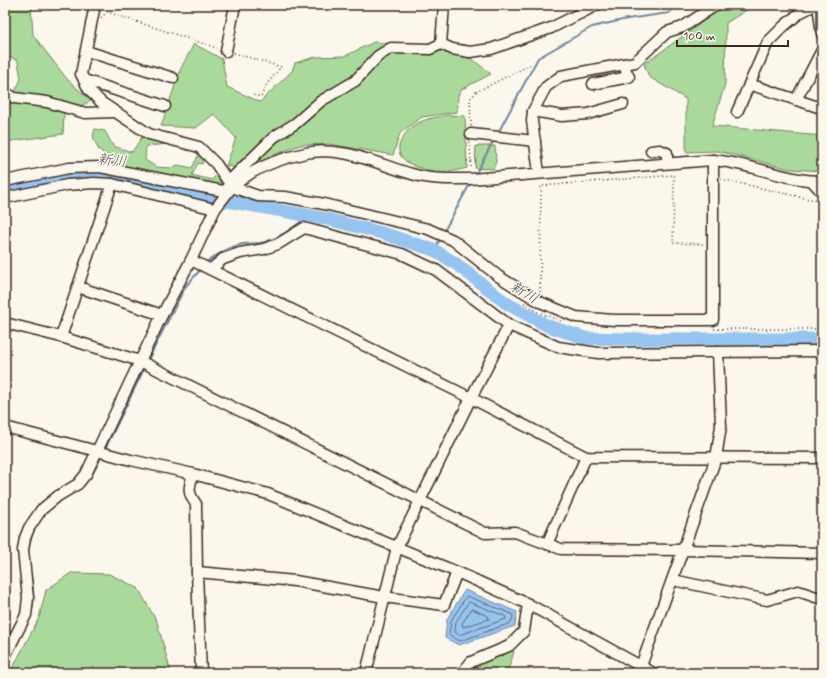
<svg xmlns="http://www.w3.org/2000/svg" width="827" height="678" viewBox="0 0 827 678" font-family="Mynerve,'Klee One',sans-serif">
  <rect width="100%" height="100%" fill="#fbf7ec"/>
  <filter id="ink" filterUnits="userSpaceOnUse"><feTurbulence type="fractalNoise" baseFrequency=".025" numOctaves="2"/><feDisplacementMap in="SourceGraphic" scale="8" xChannelSelector="R" yChannelSelector="G"/><feConvolveMatrix kernelMatrix="1 2 1 2 8 2 1 2 1" color-interpolation-filters="sRGB"/></filter>
  <g filter="url(#ink)">
    <g fill="#aada9b" stroke="#72825c">
      <polygon points="5,5 31,5 33,35 67,79 91,101 64,114 63,134 5,142 5,103 10,102 21,79 18,61 5,54"/>
      <polygon points="726,5 752,5 753,6 726,23 725,84 712,126 822,136 822,171 790,169 718,151 686,152 686,99 649,77 644,64"/>
      <polygon points="374,42 443,49 472,59 491,74 462,89 458,95 457,112 422,117 400,133 393,155 329,144 300,145 271,156 247,169 226,166 236,138 214,114 196,128 161,126 181,68 194,44 222,59 227,87 260,102 292,71 295,63 315,57 345,56"/>
      <path d="M447 115 465 116 467 168C459 170 450 172 443 172 428 172 389 163 401 141 405 133 411 126 420 122 428 118 439 117 447 115Z"/>
      <polygon points="95,129 105,131 113,146 132,152 142,137 169,144 146,146 145,160 156,167 171,168 178,165 192,168 198,156 204,157 202,164 198,163 192,175 212,180 217,174 221,184 217,187 123,168 98,149 93,136"/>
      <polygon points="476,146 495,146 496,162 493,169 475,168"/>
      <polygon points="71,573 109,574 138,588 157,622 171,673 10,673 39,618 46,590"/>
      <polygon points="510,649 514,652 507,673 469,673 477,664"/>
    </g>
    <polygon fill="#96c4f1" stroke="#72869d" points="465,590 517,612 515,626 459,645 445,638 447,619"/>
    <g fill="none" stroke-linecap="round" stroke-linejoin="round">
      <g stroke="#5f6872" stroke-width="1">
        <polygon points="467,596 512,614 513,616 511,623 460,641 451,636 449,634 451,621"/>
        <polygon points="469,602 505,616 506,619 459,635 455,632 456,622"/>
        <polygon points="472,609 488,616 489,619 463,627 462,624"/>
      </g>
      <g stroke="#72869d" stroke-width="2">
        <polyline points="498,133 538,58 592,27 627,19 669,13 677,5"/>
        <polyline points="475,175 494,140"/>
        <polyline points="443,233 471,182"/>
        <polyline points="434,250 440,239"/>
        <path d="M205 263C215 256 226 249 238 245 245 243 253 244 260 243 277 240 296 227 308 215"/>
        <polyline points="148,360 185,287 201,269"/>
        <polyline points="106,447 144,369"/>
        <polyline points="77,490 91,477 102,456"/>
        <polyline points="28,553 30,541 34,529"/>
        <path d="M30 616C36 603 33 585 30 572"/>
        <polyline points="5,666 9,658"/>
      </g>
      <g stroke="#96c4f1" stroke-width="13">
        <polyline points="5,188 78,175 114,175 214,198"/>
        <polyline points="227,201 327,219 382,233 434,250 455,263 506,303 548,326 585,338 628,339 822,339"/>
      </g>
      <g stroke="#3b2a1e" stroke-width="13">
        <g id="minor">
          <polyline points="95,5 81,74 89,90 102,103 149,134 199,147 216,164 232,187 258,196 285,197 324,204 428,229 453,240 498,276 540,302 576,317 614,320 713,320 713,160"/>
          <polyline points="818,5 822,34"/>
          <polyline points="441,44 444,5"/>
          <polyline points="86,51 173,78"/>
          <polyline points="226,51 235,5"/>
          <polyline points="84,80 165,106"/>
          <polyline points="593,84 629,77 623,64"/>
          <polyline points="749,84 818,107"/>
          <polyline points="5,92 14,98 47,102 85,113 115,112"/>
          <polyline points="796,100 822,50"/>
          <polyline points="533,111 562,116 588,114 623,104"/>
          <polyline points="737,112 768,42 784,26 801,12 815,5"/>
          <polyline points="471,134 535,141"/>
          <polyline points="651,151 660,150 667,153 667,163"/>
          <polyline points="539,173 532,121 533,111 546,87 561,76 635,62 667,32 683,27 716,5"/>
          <path d="M5 181 69 168 100 167 223 191C233 186 242 179 251 173 268 163 287 157 306 153 341 145 379 165 412 174 431 180 451 179 470 179L713 160C750 163 785 181 822 181"/>
          <polyline points="229,181 274,137 296,123 321,101 355,81 378,56 391,48 430,49 441,44 452,49 470,52 491,49 551,28 597,5"/>
          <polyline points="812,181 820,190 822,190"/>
          <polyline points="5,198 67,185 94,183 112,184 215,209"/>
          <polyline points="191,260 471,398 586,457 822,458"/>
          <polyline points="211,269 223,259 240,253 264,249 278,244 304,228 402,254 436,270 509,325 558,347 598,353 822,351"/>
          <polyline points="78,287 162,315"/>
          <polyline points="5,323 61,337 140,361 485,533 515,532 561,549 683,550 822,553"/>
          <polyline points="61,337 112,184"/>
          <polyline points="5,427 131,460 193,474 268,494 457,572 528,604 653,673"/>
          <path d="M193 474C189 488 187 492 196 504L197 572 201 673"/>
          <polyline points="547,544 586,457"/>
          <polyline points="197,572 295,581 384,597 444,605 457,572"/>
          <polyline points="673,580 767,600 798,591 822,599"/>
          <polyline points="5,656 26,615 28,598 23,550 25,538 29,528 41,510 58,496 78,484 86,474 162,315 191,260 215,209 232,187"/>
          <polyline points="641,666 716,458 721,426 718,352"/>
          <polyline points="366,673 397,547 471,398 509,325"/>
          <polyline points="462,673 471,662 509,646 524,631 528,604"/>
        </g>
      </g>
      <g stroke="#3b2a1e" stroke-width="1.5" stroke-dasharray="1 3" stroke-linecap="butt">
        <polyline points="101,18 107,12 217,48"/>
        <polyline points="234,53 281,67 267,84 261,97 253,95"/>
        <polyline points="471,126 470,99 476,92 530,65"/>
        <polyline points="470,142 471,170"/>
        <polyline points="467,161 476,161"/>
        <polyline points="721,179 809,199 822,200"/>
        <polyline points="540,292 541,186 674,175 673,243 704,244"/>
        <polyline points="524,303 538,312 561,321"/>
        <polyline points="714,329 822,329"/>
      </g>
      <use href="#minor" stroke="#fbf7ec" stroke-width="10"/>
    </g>
  </g>
  <g text-anchor="middle" dominant-baseline="central" stroke-width="3" stroke-linejoin="round" paint-order="stroke">
    <g font-size="15" font-style="italic" fill="#56585d" stroke="#fbf7ec">
      <text transform="translate(112 161) rotate(6)">新川</text>
      <text transform="translate(524 293) rotate(30)">新川</text>
    </g>
  </g>
  <rect width="827" height="678" fill="none" stroke="#fbf7ec" stroke-width="20"/>
  <rect x="10" y="10" width="807" height="658" fill="none" stroke="#3b2a1e" stroke-width="1.5" filter="url(#ink)"/>
  <path d="M677 40v6h111v-6" fill="none" stroke="#3b2a1e" stroke-width="2"/>
  <text x="683" y="40" font-size="12" fill="#3b2a1e" stroke="#fbf7ec" stroke-width="3" paint-order="stroke">100 m</text>
</svg>
